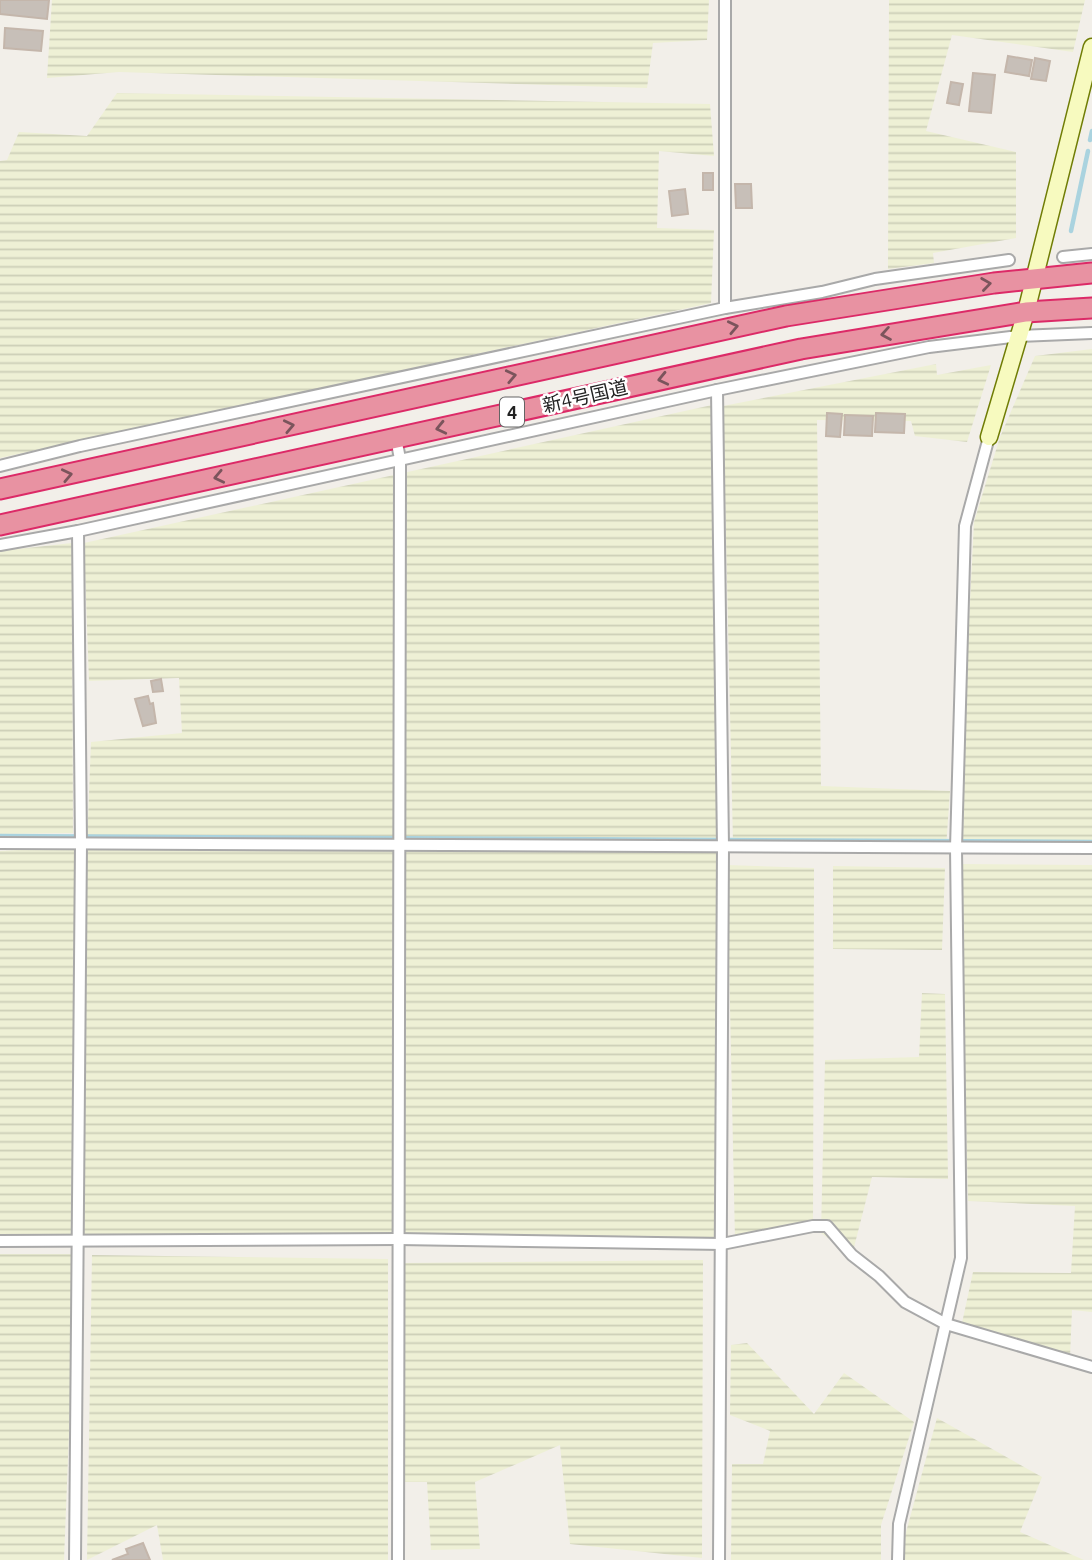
<svg xmlns="http://www.w3.org/2000/svg" width="1092" height="1560" viewBox="0 0 1092 1560" font-family="Ubuntu,'Noto Sans JP',sans-serif">
  <defs>
    <pattern id="farmland-rules" width="6" height="5" patternUnits="userSpaceOnUse" patternTransform="scale(1.75)"><rect width="6" height="5" fill="#eef0d5"/><path d="M0 2.5h6" fill="none" stroke="#ccceb7"/></pattern>
  </defs>
  <rect width="100%" height="100%" fill="#f2efe9"/>
  <g fill="url(#farmland-rules)">
    <polygon points="52,0 709,0 707,40 653,43 647,88 119,72 47,78"/>
    <polygon points="889,0 1085,0 1073,52 952,35 926,131 1016,152 1016,238 933,253 934,263 888,269"/>
    <polygon points="117,93 710,104 714,156 659,151 657,228 714,230 711,303 0,458 0,161 7,160 19,132 87,136"/>
    <polygon points="1092,349 1092,842 963,843 965,702 974,522 1000,437 1035,356"/>
    <polygon points="936,364 937,375 991,365 967,442 915,436 911,421 817,420 821,786 950,791 946,848 733,842 723,406"/>
    <polygon points="712,405 721,1238 0,1240 0,851 87,846 91,742 182,733 179,678 89,681 84,543"/>
    <polygon points="72,543 73,833 0,834 0,551"/>
    <polygon points="960,864 1092,865 1092,1312 1072,1310 1070,1357 962,1323 973,1272 1071,1273 1075,1206 968,1201"/>
    <polygon points="727,865 814,868 813,1226 735,1240"/>
    <polygon points="833,866 945,868 942,950 833,949"/>
    <polygon points="922,993 945,994 948,1179 872,1177 852,1255 821,1233 825,1060 919,1057"/>
    <polygon points="0,1254 76,1254 64,1560 0,1560"/>
    <polygon points="92,1255 388,1259 388,1560 163,1560 157,1525 87,1560"/>
    <polygon points="703,1260 702,1558 570,1544 560,1445 475,1482 480,1549 431,1550 427,1482 401,1482 403,1263"/>
    <polygon points="747,1343 814,1414 844,1373 914,1422 881,1525 881,1560 731,1560 732,1464 763,1464 770,1431 730,1415 731,1345"/>
    <polygon points="937,1418 1042,1477 1020,1532 1084,1560 905,1560 905,1536"/>
  </g>
  <g fill="none" stroke-linecap="round" stroke-linejoin="round">
    <g stroke="#aad3df" stroke-width="4.5">
      <polyline points="1090,140 1092,131"/>
      <polyline points="1071,231 1088,151"/>
      <polyline points="0,836 1092,842"/>
    </g>
  </g>
  <g fill="#c7bfb8" stroke="#c4b6ab" stroke-width="2">
    <polygon points="0,0 49,0 47,19 0,14"/>
    <polygon points="5,28 43,31 41,51 4,48"/>
    <polygon points="1008,56 1032,60 1029,76 1005,72"/>
    <polygon points="1035,58 1050,61 1046,81 1031,79"/>
    <polygon points="973,73 995,75 991,113 969,111"/>
    <polygon points="951,82 963,84 959,105 947,103"/>
    <rect x="703" y="173" width="10" height="17"/>
    <polygon points="735,184 751,184 752,208 736,208"/>
    <polygon points="685,189 688,214 672,216 669,191"/>
    <polygon points="827,413 842,414 840,437 826,436"/>
    <polygon points="876,413 905,414 904,433 875,432"/>
    <polygon points="845,415 873,416 872,436 844,435"/>
    <polygon points="161,679 163,691 153,692 151,681"/>
    <polygon points="148,696 150,704 153,703 156,723 143,726 135,699"/>
    <polygon points="143,1543 150,1560 112,1560 128,1554 126,1549"/>
  </g>
  <g fill="none" stroke-linecap="round" stroke-linejoin="round">
    <g stroke="#a9a9a9" stroke-width="14">
      <g id="street">
        <polyline points="1063,257 1092,254"/>
        <polyline points="725,308 725,0"/>
        <polyline points="717,390 723,847 719,1560"/>
        <polyline points="396,438 400,459 400,478 398,1560"/>
        <polyline points="0,466 80,446 725,308 822,292 875,279 1009,260"/>
        <polyline points="0,545 78,531 717,390 929,347 1019,336 1092,333"/>
        <polyline points="0,843 1092,848"/>
        <polyline points="0,1241 398,1239 722,1244 813,1226 827,1226 852,1255 879,1276 905,1302 946,1324 1092,1367"/>
        <polyline points="75,1560 81,844 78,531"/>
        <polyline points="898,1560 899,1524 961,1258 956,848 965,526 989,437"/>
      </g>
    </g>
    <g stroke="#707d05" stroke-width="19">
      <polyline id="secondary" points="989,437 1026,312 1092,47"/>
    </g>
    <g stroke="#dc2a67" stroke-width="23">
      <g id="highway">
        <polyline points="0,489 786,316 994,283 1092,273"/>
        <polyline points="0,525 801,349 1026,312 1092,308"/>
      </g>
    </g>
    <use href="#street" stroke="#fff" stroke-width="10"/>
    <use href="#secondary" stroke="#f7fabf" stroke-width="16"/>
    <use href="#highway" stroke="#e892a2" stroke-width="19"/>
  </g>
  <defs><path id="oneway-chevron" d="M-2-3.5L2.5 0L-2 3.5" fill="none" stroke-width="1.6" stroke-linecap="round" stroke-linejoin="round" transform="scale(1.75)"/></defs>
  <g stroke="#7b545c">
    <use href="#oneway-chevron" transform="translate(986 284) rotate(-8)"/>
    <use href="#oneway-chevron" transform="translate(733 327) rotate(-12)"/>
    <use href="#oneway-chevron" transform="translate(886 334) rotate(170)"/>
    <use href="#oneway-chevron" transform="translate(511 376) rotate(-12)"/>
    <use href="#oneway-chevron" transform="translate(663 379) rotate(167)"/>
    <use href="#oneway-chevron" transform="translate(289 426) rotate(-12)"/>
    <use href="#oneway-chevron" transform="translate(441 428) rotate(167)"/>
    <use href="#oneway-chevron" transform="translate(67 475) rotate(-12)"/>
    <use href="#oneway-chevron" transform="translate(219 477) rotate(168)"/>
  </g>
  <g text-anchor="middle" dominant-baseline="central" stroke-width="5" stroke-linejoin="round" paint-order="stroke">
    <rect fill="#fff" stroke="#646464" stroke-width="2" x="500" y="397.5" width="24" height="29" rx="5"/>
    <g font-size="18" font-weight="bold" fill="#222">
      <text x="512" y="412">4</text>
    </g>
    <g font-size="19" fill="#222" stroke="#fff">
      <text transform="translate(585 396) rotate(-13)">新4号国道</text>
    </g>
  </g>
</svg>
